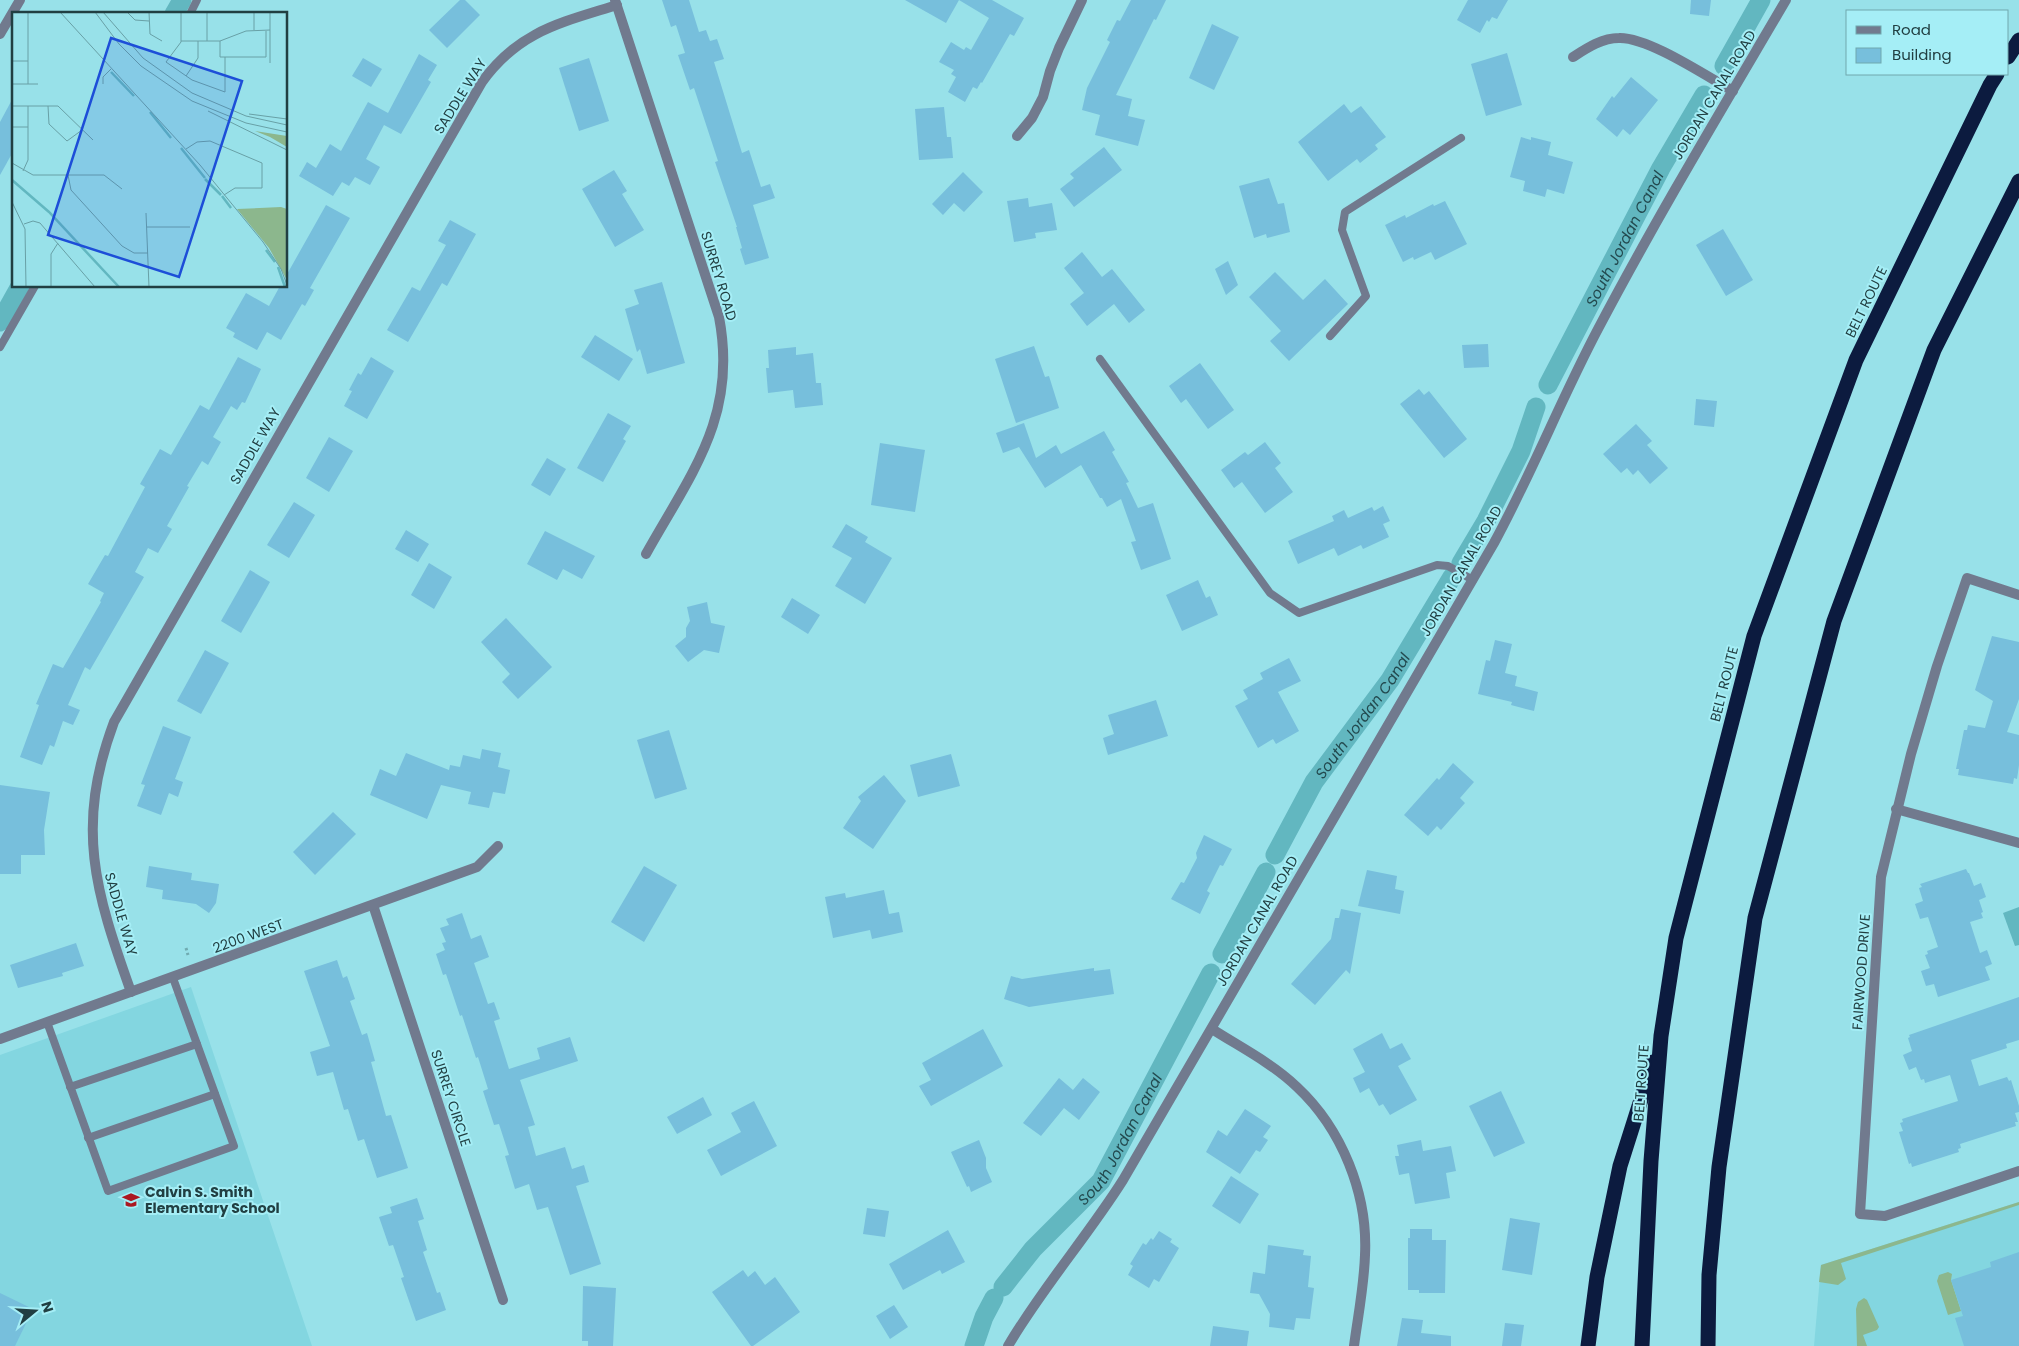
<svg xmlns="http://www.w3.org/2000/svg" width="2019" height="1346" viewBox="0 0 2019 1346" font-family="Poppins,sans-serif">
  <rect width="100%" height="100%" fill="#98e1e9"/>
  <g fill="#83d6e0">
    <polygon points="191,987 312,1346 0,1346 0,1055"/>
    <polygon points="2019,1202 2019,1346 1814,1346 1821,1265"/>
  </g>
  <g fill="#8cb78d">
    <polygon points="2019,1202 2019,1205 1841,1263 1846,1279 1838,1285 1819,1282 1821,1265"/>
    <polygon points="1948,1272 1952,1274 1951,1280 1961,1311 1948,1315 1937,1281 1939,1275"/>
    <polygon points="1864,1298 1867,1300 1879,1327 1877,1330 1863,1335 1867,1346 1857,1346 1856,1309 1858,1302"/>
  </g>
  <polygon fill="#62b7c0" points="2019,907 2019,945 2015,946 2003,913"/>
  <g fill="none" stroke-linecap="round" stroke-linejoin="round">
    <g stroke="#62b7c0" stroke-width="19">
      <polyline points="174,14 182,0"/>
      <polyline points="1724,66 1761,0"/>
      <polyline points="0,322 20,286"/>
      <path id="s1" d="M1548 385 1661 168 1704 95"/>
      <polyline points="1461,563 1486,521 1521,451 1536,407"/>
      <path id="s2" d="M1275 855 1314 782 1390 680 1452 577"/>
      <polyline points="1222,954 1266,872"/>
      <path id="s3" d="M1003 1287 1033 1249 1101 1181 1211 973"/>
      <polyline points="974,1346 984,1317 994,1298"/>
    </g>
  </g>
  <g fill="#77bfdc">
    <polygon points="460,0 465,0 480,15 447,48 429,30"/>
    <polygon points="662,0 689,0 699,32 706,30 710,41 717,39 724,59 714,62 742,153 749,150 761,187 770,184 775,198 753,205 769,258 745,265 740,249 742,248 736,227 737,227 715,162 718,161 694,88 690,90 678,55 685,53 676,25 671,27"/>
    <polygon points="905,0 959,0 946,23"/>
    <polygon points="959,0 992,0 1024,18 1014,36 1010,34 982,83 981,82 977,89 973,87 965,102 948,92 956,77 951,74 954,70 939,62 951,42 964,50 966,47 971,50 989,18"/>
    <polygon points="1131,0 1166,0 1156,20 1154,19 1116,95 1132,99 1128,116 1145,120 1138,146 1095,135 1100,115 1082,110 1087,88 1110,42 1107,40 1117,20 1120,21"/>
    <polygon points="1468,0 1508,0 1497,19 1492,17 1489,22 1487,20 1480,33 1457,20"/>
    <polygon points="1691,0 1711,0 1709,16 1690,14"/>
    <polygon points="1212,24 1239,37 1214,90 1189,78"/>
    <polygon points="1507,53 1522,105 1486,116 1471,64"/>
    <polygon points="419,54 437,65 428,80 431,82 401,134 384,125 366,159 380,167 370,185 355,177 349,186 342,182 333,196 299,176 307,162 316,168 330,144 341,151 368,102 388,113"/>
    <polygon points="363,58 382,69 371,87 352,76"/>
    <polygon points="589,58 609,121 579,131 559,68"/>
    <polygon points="1631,77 1658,100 1630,135 1623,129 1617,137 1596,119 1612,96 1614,98"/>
    <polygon points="14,96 14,150 0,175 0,122"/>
    <polygon points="1344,104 1351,113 1361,106 1386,137 1375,145 1378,149 1360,163 1357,159 1328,181 1298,142"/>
    <polygon points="944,107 947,137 951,137 953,158 919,160 915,109"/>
    <polygon points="1521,137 1531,140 1531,137 1551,142 1548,155 1573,162 1564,194 1547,189 1545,197 1523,191 1525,181 1510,177"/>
    <polygon points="1104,147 1122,170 1074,207 1060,189 1074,178 1070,174"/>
    <polygon points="614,170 627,191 622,194 644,230 615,247 582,189"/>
    <polygon points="963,172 983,192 964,212 954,203 943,215 932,204"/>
    <polygon points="1269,178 1278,204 1284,203 1290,232 1267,238 1266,234 1254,238 1239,186"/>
    <polygon points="1028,198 1029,207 1052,203 1057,230 1035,233 1036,238 1014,242 1007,201"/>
    <polygon points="1445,201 1467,244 1435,260 1431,252 1414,260 1413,257 1403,262 1385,225 1405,215 1406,218 1433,204 1434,206"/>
    <polygon points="326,205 350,218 310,288 314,290 305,306 302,304 281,340 267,332 257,350 233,337 235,333 226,328 246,293 269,306 280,286 286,286 286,276"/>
    <polygon points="450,220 476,234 447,286 442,283 408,342 387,330 412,287 420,291 446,245 438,241"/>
    <polygon points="1723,229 1753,280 1726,296 1696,245"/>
    <polygon points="1082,252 1102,277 1112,269 1145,310 1129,323 1114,304 1087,326 1070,304 1084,293 1064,268"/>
    <polygon points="1228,261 1238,285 1226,295 1215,269"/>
    <polygon points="1275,272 1303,300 1325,279 1348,304 1289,361 1270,341 1281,331 1249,297"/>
    <polygon points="662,282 685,363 647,374 640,349 637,352 625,309 639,304 634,290"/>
    <polygon points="595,335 633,359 619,381 581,357"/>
    <polygon points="1488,344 1489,367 1464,368 1462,345"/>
    <polygon points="1034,346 1045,377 1049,376 1059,408 1016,423 995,359"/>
    <polygon points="796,347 796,355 813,353 816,383 821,383 823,405 795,408 793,390 768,393 766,368 769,368 768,350"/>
    <polygon points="238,357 261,369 245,403 242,402 237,410 231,406 213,437 221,442 208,465 202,461 187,486 189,487 167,526 172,529 158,553 148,548 135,572 144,577 90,670 85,667 68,705 80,710 73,725 63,721 54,747 50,745 42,765 20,757 39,705 36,704 53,664 63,668 101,602 100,601 104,593 88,584 105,555 108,556 145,487 140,484 160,449 171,455 200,405 209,410"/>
    <polygon points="371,357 394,371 367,419 344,406 352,391 349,390 358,373 361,375"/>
    <polygon points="1200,363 1234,410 1208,429 1186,399 1181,403 1169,386"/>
    <polygon points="1419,389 1424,395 1429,391 1467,439 1444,458 1400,404"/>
    <polygon points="1696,399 1717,401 1714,427 1694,425"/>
    <polygon points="608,413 631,426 623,439 626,441 603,482 577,468"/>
    <polygon points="1024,423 1036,458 1056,445 1061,454 1104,431 1115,450 1112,452 1129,482 1126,483 1138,508 1153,503 1171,559 1141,570 1131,542 1136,541 1121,499 1107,507 1102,498 1100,498 1081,465 1045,488 1019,447 1003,453 996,433"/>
    <polygon points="1636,424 1652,441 1647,445 1668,468 1650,484 1638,470 1633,475 1627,468 1621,473 1603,454"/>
    <polygon points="329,437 353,451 329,492 306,478"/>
    <polygon points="1265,442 1281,463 1275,468 1293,492 1265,513 1242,482 1234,488 1221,470 1245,452 1248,455"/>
    <polygon points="880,443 925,450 915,512 871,505"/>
    <polygon points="547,458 566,469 550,496 531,485"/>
    <polygon points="294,502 315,515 289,558 267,545"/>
    <polygon points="1383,506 1390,521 1383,524 1389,537 1363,549 1361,545 1338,556 1334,548 1298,564 1288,541 1334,521 1332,516 1344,510 1348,518 1372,507 1374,511"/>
    <polygon points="846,524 868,537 865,542 892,558 865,604 835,586 852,558 832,547"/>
    <polygon points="406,530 429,544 418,562 395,549"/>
    <polygon points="545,531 595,556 582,579 563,569 557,580 527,564"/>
    <polygon points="429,563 452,577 434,609 411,595"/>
    <polygon points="250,570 270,582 241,633 221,621"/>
    <polygon points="1198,580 1206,598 1210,596 1218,615 1182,631 1166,595"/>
    <polygon points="792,598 820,615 808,634 781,617"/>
    <polygon points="707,602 711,623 725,626 719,653 704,650 688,662 675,646 686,637 686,628 690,621 687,607"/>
    <polygon points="506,618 552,667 518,699 502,682 510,674 481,642"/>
    <polygon points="1992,636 2019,642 2019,699 2007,732 2019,735 2019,765 2017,779 2014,778 2013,784 1958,775 1959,769 1956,769 1964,730 1967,730 1968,725 1985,728 1993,701 1975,690"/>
    <polygon points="1495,640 1512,644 1505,673 1517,676 1515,686 1538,692 1534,711 1511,705 1512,702 1478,694 1486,660 1490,661"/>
    <polygon points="205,650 229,663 201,714 177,701"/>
    <polygon points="1289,658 1301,681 1278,692 1299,731 1276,744 1273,739 1258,748 1235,706 1248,699 1243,690 1263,679 1260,673"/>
    <polygon points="1156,700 1168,736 1108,755 1103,738 1114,734 1108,715"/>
    <polygon points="163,726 191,737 175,779 183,782 178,797 169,793 161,815 137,806 145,785 141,784"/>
    <polygon points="669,730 687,789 655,799 637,740"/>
    <polygon points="482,749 501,753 498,767 510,770 505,794 493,792 489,808 468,804 471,792 441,785 427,819 370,795 380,769 396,776 406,753 449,770 450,765 460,767 463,755 480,759"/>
    <polygon points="951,754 960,786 918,797 910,765"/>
    <polygon points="1453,763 1474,782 1460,798 1465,803 1441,830 1437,826 1428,836 1404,815 1437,778 1439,780"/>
    <polygon points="884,775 906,801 873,849 843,828 861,801 858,797"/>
    <polygon points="0,785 50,792 44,830 45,855 21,855 21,874 0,874"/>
    <polygon points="333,812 356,834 315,875 293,852"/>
    <polygon points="1204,835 1232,849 1223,866 1220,865 1207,891 1210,893 1200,914 1171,899 1181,882 1184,883 1197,858 1196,853"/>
    <polygon points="149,866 192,873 191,880 219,884 216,903 209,913 196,904 162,899 163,890 146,887"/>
    <polygon points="644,866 677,885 644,942 611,922"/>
    <polygon points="1966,869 1968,873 1969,873 1974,886 1981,883 1986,897 1979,900 1983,912 1981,913 1983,918 1970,922 1980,953 1987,950 1992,964 1985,967 1990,980 1938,997 1934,984 1926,986 1921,971 1930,968 1925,955 1928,954 1927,951 1938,947 1928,917 1920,919 1915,904 1923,901 1919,888 1922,887 1920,884"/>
    <polygon points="1367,870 1397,876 1395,889 1404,891 1400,914 1358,906"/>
    <polygon points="884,890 889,914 899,912 903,932 872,939 870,930 833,938 825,897 845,893 846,898"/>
    <polygon points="1341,909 1361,913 1350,974 1346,970 1315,1005 1291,984 1331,939 1335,918 1339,918"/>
    <polygon points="462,913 471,939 481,935 489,957 474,963 488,1004 494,1002 500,1019 494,1021 509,1069 540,1059 537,1048 570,1037 578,1061 520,1080 535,1125 528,1127 536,1156 565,1147 572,1169 584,1165 589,1182 576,1186 601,1264 570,1275 548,1207 537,1210 529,1184 515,1189 505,1156 509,1155 499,1124 494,1125 483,1091 488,1089 478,1057 476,1058 462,1015 460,1016 446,974 443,975 436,954 445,950 442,943 446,942 440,928 449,925 446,919"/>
    <polygon points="76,943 84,966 62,973 63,976 18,988 10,965"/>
    <polygon points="337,960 343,978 347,976 355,999 350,1001 362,1035 367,1033 375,1061 371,1062 386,1116 391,1115 408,1168 377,1178 364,1139 358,1141 348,1109 344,1110 333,1072 317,1076 310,1052 330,1046 304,971"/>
    <polygon points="1094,968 1094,971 1110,969 1114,994 1029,1007 1004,999 1011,976 1022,979"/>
    <polygon points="2019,997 2019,1040 2006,1044 2007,1048 1971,1060 1979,1086 2007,1077 2009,1081 2011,1080 2019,1106 2019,1112 2015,1113 2018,1122 2015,1122 2016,1126 1960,1144 1961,1148 1958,1149 1959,1152 1912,1167 1911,1163 1909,1164 1899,1132 1903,1131 1900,1123 1903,1122 1902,1119 1958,1101 1950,1075 1925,1083 1924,1079 1921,1080 1916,1067 1909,1070 1903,1055 1912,1051 1908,1038 1910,1037 1909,1035"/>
    <polygon points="983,1029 1003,1066 931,1106 919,1086 931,1080 922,1063"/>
    <polygon points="1382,1033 1390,1049 1402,1043 1411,1059 1398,1066 1417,1100 1390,1115 1383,1104 1379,1106 1369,1088 1360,1093 1353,1078 1365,1072 1353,1049"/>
    <polygon points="1059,1078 1073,1090 1083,1078 1100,1092 1079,1120 1064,1108 1041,1136 1023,1123"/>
    <polygon points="1501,1091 1525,1143 1494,1157 1469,1106"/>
    <polygon points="703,1097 712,1115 677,1134 667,1117"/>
    <polygon points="754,1101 777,1146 721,1176 707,1150 741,1132 731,1113"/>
    <polygon points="1245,1109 1271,1126 1263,1137 1268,1140 1260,1152 1256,1150 1240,1174 1206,1152 1218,1130 1227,1136"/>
    <polygon points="979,1140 986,1158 986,1168 992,1182 971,1192 969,1186 967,1187 951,1152"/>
    <polygon points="1421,1140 1423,1151 1451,1146 1456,1171 1446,1173 1450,1198 1415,1204 1409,1173 1399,1175 1395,1156 1399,1156 1397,1145"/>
    <polygon points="1231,1176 1259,1194 1240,1224 1212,1206"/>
    <polygon points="417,1198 424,1219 418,1221 427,1250 423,1252 437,1293 440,1292 446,1310 416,1321 401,1278 404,1277 393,1245 389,1246 379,1217 392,1213 390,1207"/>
    <polygon points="867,1208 889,1211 885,1237 863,1234"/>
    <polygon points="1510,1218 1540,1223 1532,1275 1502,1270"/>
    <polygon points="1410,1229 1432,1229 1432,1240 1446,1240 1445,1293 1419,1293 1419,1290 1408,1290 1408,1238 1410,1238"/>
    <polygon points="948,1230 965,1262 942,1274 940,1270 903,1290 889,1264"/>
    <polygon points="1159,1231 1172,1239 1170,1242 1179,1248 1159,1282 1154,1279 1149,1288 1128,1275 1133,1266 1130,1264 1143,1243 1146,1245 1151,1238 1153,1240"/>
    <polygon points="1268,1245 1304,1250 1303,1255 1311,1256 1308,1287 1314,1288 1310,1319 1296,1318 1294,1330 1269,1327 1270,1314 1259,1294 1250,1293 1253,1272 1265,1274"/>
    <polygon points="2019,1252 2019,1346 1964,1346 1955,1318 1963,1316 1951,1280 1991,1267 1990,1262"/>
    <polygon points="743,1270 748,1277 755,1271 765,1285 775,1277 800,1312 753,1346 751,1346 712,1292"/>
    <polygon points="583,1286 616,1288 613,1346 588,1346 588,1341 582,1341"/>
    <polygon points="0,1293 33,1309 15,1346 0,1346"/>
    <polygon points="894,1305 908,1327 890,1339 876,1316"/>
    <polygon points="1402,1318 1423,1320 1421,1333 1451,1336 1451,1346 1397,1346"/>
    <polygon points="1505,1323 1524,1325 1521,1346 1502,1346"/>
    <polygon points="1213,1326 1249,1331 1247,1346 1210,1346"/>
  </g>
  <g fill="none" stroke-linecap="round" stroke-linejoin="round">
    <polyline stroke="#70abb1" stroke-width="3" stroke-dasharray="2.5 2.5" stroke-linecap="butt" points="186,948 188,955"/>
    <g stroke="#717a8e" stroke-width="8">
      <polyline points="190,14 197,0"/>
      <polyline points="1330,336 1366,296 1342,230 1345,212 1461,138"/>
      <polyline points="0,347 35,286"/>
      <polyline points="1100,359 1270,593 1299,613 1437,565 1448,566 1473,580"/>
      <polyline points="47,1022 108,1191 234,1146 173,978"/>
      <polyline points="70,1087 197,1044"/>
      <polyline points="88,1138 215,1094"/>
    </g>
    <g stroke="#717a8e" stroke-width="10">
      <path d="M615 0 719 317C738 416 692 472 646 554"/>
      <polyline points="0,34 20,0"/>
      <path d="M1573 57C1587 48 1602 38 1619 38 1648 37 1706 76 1733 91"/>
      <polyline points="1017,136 1032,118 1043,97 1050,71 1059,48 1082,0"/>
      <polyline points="2019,595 1967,578 1937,666 1911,754 1881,877 1860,1214 1885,1216 2019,1171"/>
      <polyline points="1896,809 2019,843"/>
      <polyline points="373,905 503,1300"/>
      <path d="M131 992C95 891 75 827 114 722L482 82C519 31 560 23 617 5"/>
      <path d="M1212 1029C1240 1047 1272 1063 1297 1087 1342 1129 1368 1194 1365 1255 1364 1286 1358 1316 1354 1346"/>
      <polyline points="0,1039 477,867 498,846"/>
      <path d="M1008 1346C1042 1288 1087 1237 1123 1180L1494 543C1532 473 1561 399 1598 329 1657 217 1722 109 1786 0"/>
    </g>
    <g stroke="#0c1b3f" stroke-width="15">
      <polyline points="2008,57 2019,40"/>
      <polyline points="1588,1346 1597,1277 1620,1166 1653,1062"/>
      <polyline points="1642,1346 1651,1161 1661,1036 1676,938 1754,636 1856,360 1990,85 1997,74"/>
      <polyline points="1708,1346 1709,1275 1719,1167 1755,918 1834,621 1934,350 2019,181"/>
    </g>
  </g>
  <defs>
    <g id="school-bare" transform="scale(1.35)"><path d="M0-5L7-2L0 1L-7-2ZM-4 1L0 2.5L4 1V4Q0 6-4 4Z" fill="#ab1721" stroke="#a5eef6" stroke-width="2.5" paint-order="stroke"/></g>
  </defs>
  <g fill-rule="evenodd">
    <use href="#school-bare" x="131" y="1200"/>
  </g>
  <g text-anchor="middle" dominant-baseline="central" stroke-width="4" stroke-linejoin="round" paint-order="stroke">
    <g font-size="14" fill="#213f42" stroke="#a5eef6">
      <text transform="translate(1714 95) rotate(-59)">JORDAN CANAL ROAD</text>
      <text transform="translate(460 96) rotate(-58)">SADDLE WAY</text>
      <text transform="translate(719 276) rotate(73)">SURREY ROAD</text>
      <text transform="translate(1866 302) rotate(-64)">BELT ROUTE</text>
      <text transform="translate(255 446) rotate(-60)">SADDLE WAY</text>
      <text transform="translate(1461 571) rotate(-60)">JORDAN CANAL ROAD</text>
      <text transform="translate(1724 684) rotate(-76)">BELT ROUTE</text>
      <text transform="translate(121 914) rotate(74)">SADDLE WAY</text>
      <text transform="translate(1257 921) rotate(-60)">JORDAN CANAL ROAD</text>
      <text transform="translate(248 936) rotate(-20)">2200 WEST</text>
      <text transform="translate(1861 972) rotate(-86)">FAIRWOOD DRIVE</text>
      <text transform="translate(1641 1083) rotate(-86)">BELT ROUTE</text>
      <text transform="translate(451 1098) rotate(72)">SURREY CIRCLE</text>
    </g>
    <g font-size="14" font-weight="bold" fill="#213f42" stroke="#a5eef6" text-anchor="start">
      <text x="145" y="1192">Calvin S. Smith<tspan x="145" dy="16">Elementary School</tspan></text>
    </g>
    <g font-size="15" font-style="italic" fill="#234a4f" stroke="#a5eef6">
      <text stroke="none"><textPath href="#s1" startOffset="165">South Jordan Canal</textPath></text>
      <text stroke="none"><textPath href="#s2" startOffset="165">South Jordan Canal</textPath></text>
      <text stroke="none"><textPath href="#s3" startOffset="190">South Jordan Canal</textPath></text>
    </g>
  </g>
  <g transform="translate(12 12)">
    <rect width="275" height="275" fill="#98e1e9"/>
    <path d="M243 119 275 124V135L258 125ZM269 195 275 197V268L257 236 225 197Z" fill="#8cb78d"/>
    <path fill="none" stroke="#62b7c0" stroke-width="2.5" d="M99 60 122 84M138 100 159 126M169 136 193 166M193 167 209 183M0 168 37 200 107 275M210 184 219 196M254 238 263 250M266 255 273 275"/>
    <path fill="none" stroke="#68a0a6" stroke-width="1" d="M16 0V72M48 0 188 153 251 230 269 257 275 273M83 0 107 32 129 54 180 89 234 111 275 120M91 0 131 46 180 81 234 104 275 113M115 0 123 8 137 9M137 0 138 22 150 29M169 0V30L154 50 180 68 213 80V45M195 0V29M242 0V18M258 0V51M169 29H208L234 19 258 18M208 29V45H254V19M0 49H16M174 64 186 46V29M0 72H26M91 72V65L99 57M0 94H46L81 128M36 94 37 112 55 129 70 118M196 99 275 138M237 102 275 107M0 115H16M174 137 185 130 198 129 250 151V176H223L212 183M0 151 21 163H92L110 177M11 159 16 148V94M56 163 59 178 110 234 122 241H136M0 190 13 217 14 275M134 201 137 275M12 212 21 209 28 211 83 275M135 215H178M39 275V242L46 231"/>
    <path fill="#1d4ed8" fill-opacity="0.15" stroke="#1d4ed8" stroke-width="2.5" d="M99 26 230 69 167 265 36 223Z"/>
    <rect width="275" height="275" fill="none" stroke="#213f42" stroke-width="2.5"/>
  </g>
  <rect x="1846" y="10" width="162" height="65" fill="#a5eef6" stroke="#70a8ae"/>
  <rect x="1856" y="26" width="25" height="8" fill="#717a8e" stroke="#70a8ae"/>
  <text x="1892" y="35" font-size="15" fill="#213f42">Road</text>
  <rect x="1856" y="48" width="25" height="15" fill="#77bfdc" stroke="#70a8ae"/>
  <text x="1892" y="60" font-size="15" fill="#213f42">Building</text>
  <g transform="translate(35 1311) rotate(72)" stroke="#a5eef6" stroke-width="4" paint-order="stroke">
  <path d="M0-4L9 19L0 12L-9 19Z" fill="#213f42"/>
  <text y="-8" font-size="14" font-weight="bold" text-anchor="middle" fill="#213f42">N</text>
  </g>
</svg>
